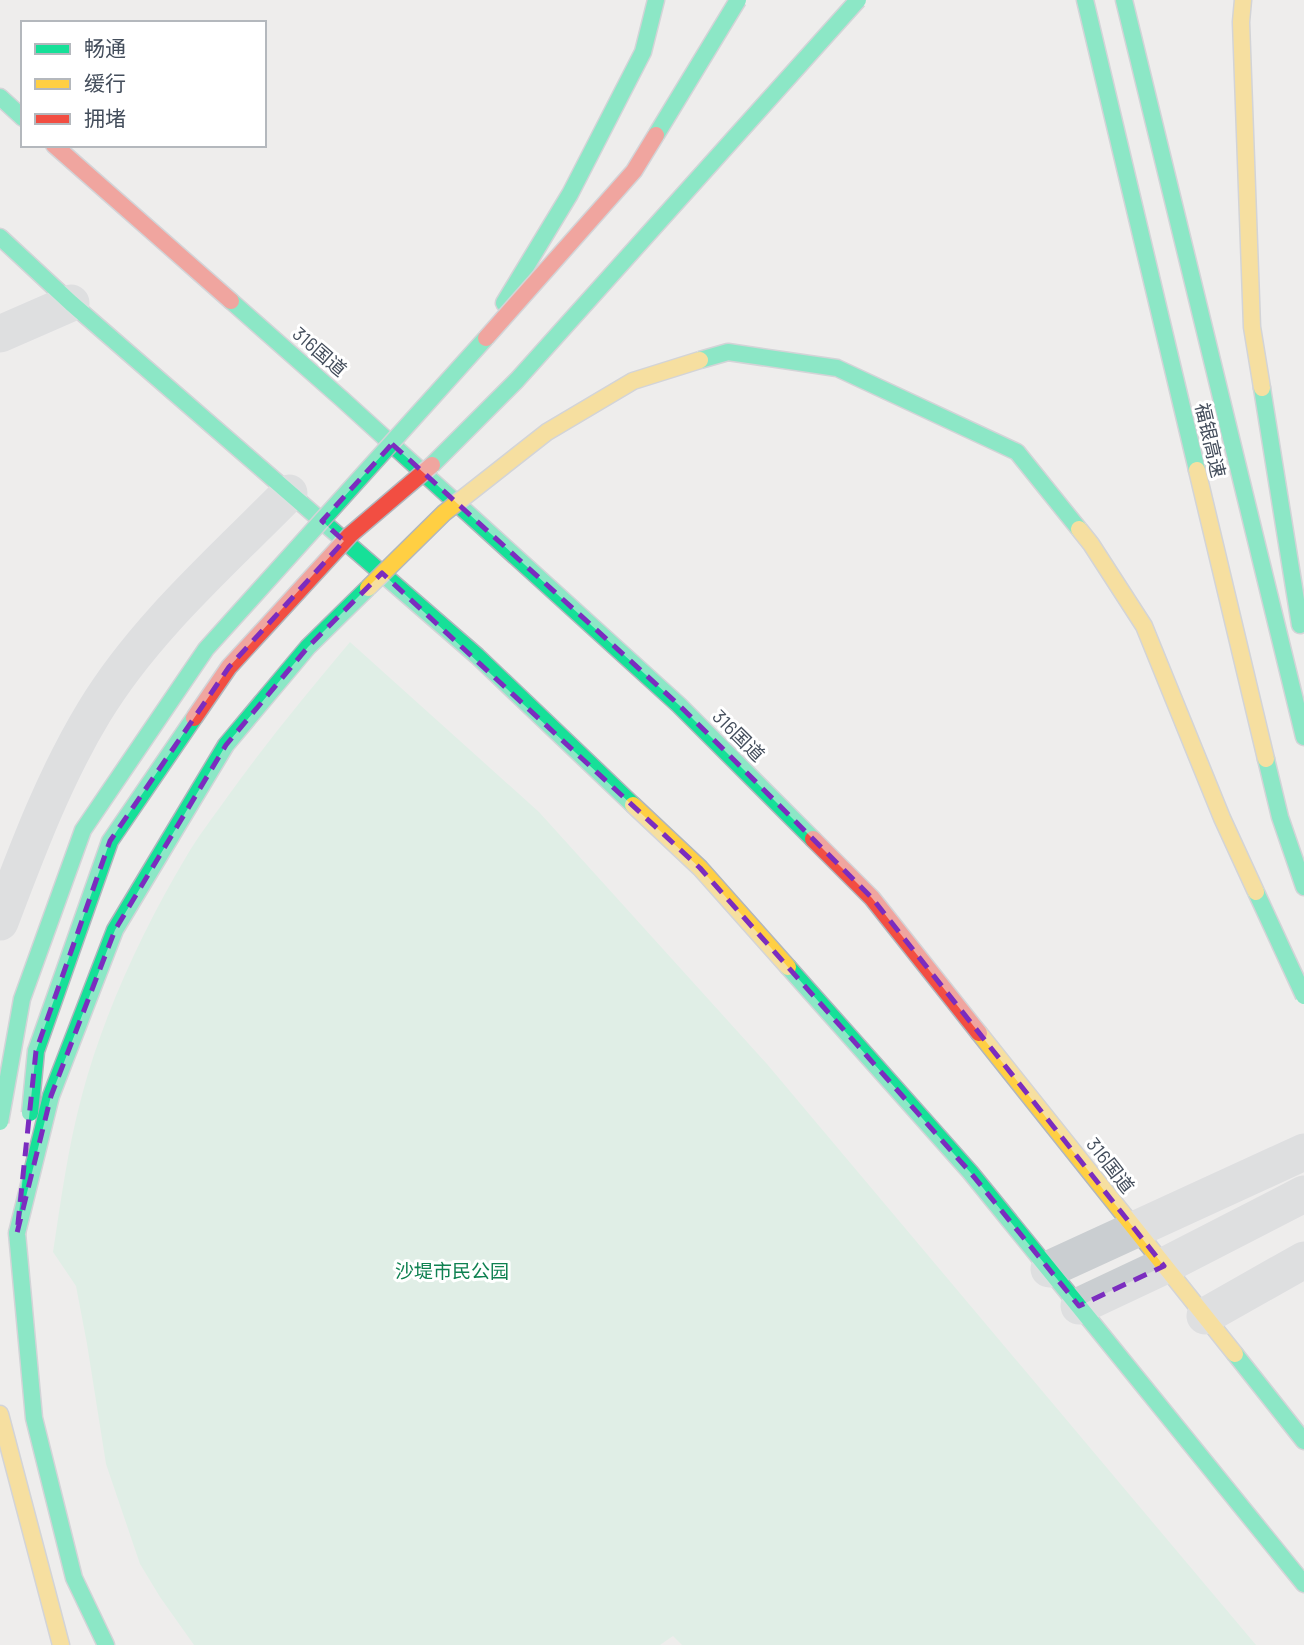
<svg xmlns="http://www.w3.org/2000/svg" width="1304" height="1645" viewBox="0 0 1304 1645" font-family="Barlow,'Noto Sans SC',sans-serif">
  <rect width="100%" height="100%" fill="#eeedec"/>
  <path fill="#cff0dd" d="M350 642 539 812 767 1064 1256 1645H682L673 1636 660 1645H194L160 1597 140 1564 106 1464 87 1344 76 1286 53 1252C61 1199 68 1147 82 1095 103 1015 143 929 186 857 198 836 214 816 228 796 266 743 308 692 350 642Z"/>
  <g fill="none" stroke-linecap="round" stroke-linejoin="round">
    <g stroke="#b1b6bd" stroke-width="19">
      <g id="fast">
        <polyline points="1085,0 1197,470"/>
        <polyline points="1124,0 1304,737"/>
        <polyline points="0,97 23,118"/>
        <polyline points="0,237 71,303 477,656 633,805"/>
        <polyline points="231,301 342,399 679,705 813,839"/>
        <polyline points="504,303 570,194 643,52 656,0"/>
        <polyline points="1262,388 1300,625"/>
        <polyline points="1266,759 1280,817 1304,887"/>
        <polyline points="788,967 970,1172 1304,1584"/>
        <polyline points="17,1233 34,1418 74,1578 106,1645"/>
        <polyline points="1235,1354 1304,1441"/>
      </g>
    </g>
    <g stroke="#b1b6bd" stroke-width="19">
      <g id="slow">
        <polyline points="1243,0 1241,22 1252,327 1262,388"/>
        <polyline points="1197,470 1266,759"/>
        <polyline points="633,805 700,868 788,967"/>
        <polyline points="979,1033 1235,1354"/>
        <polyline points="0,1414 61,1645"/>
      </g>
    </g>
    <g stroke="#b1b6bd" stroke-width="19">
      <g id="jam">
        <polyline points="54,145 231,301"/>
        <polyline points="813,839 872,898 979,1033"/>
      </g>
    </g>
    <g stroke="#caced1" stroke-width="37">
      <polyline points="0,334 71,303"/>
      <path d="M0 922C27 851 54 778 94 712 144 629 221 562 289 493"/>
      <polyline points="1049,1269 1304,1152"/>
      <polyline points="1079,1306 1164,1266 1304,1194"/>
      <polyline points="1205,1316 1304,1260"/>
    </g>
    <use href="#fast" stroke="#16e098" stroke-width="16"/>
    <use href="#slow" stroke="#ffcf43" stroke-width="16"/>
    <use href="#jam" stroke="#f24e42" stroke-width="16"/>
    <g stroke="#b1b6bd" stroke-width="19" stroke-linecap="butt">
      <g id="fast-bridge">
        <polyline points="656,135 738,0"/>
        <polyline points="700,360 728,352 837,368 1017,452 1079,529"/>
        <polyline points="432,465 517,380 858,0"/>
        <polyline points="1256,892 1304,996"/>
        <polyline points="30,1113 36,1051 110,841 194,718"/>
        <polyline points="0,1122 22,999 83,830 206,649 486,338"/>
        <polyline points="17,1233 51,1096 115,930 226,745 308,647 368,588"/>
      </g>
    </g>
    <g stroke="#b1b6bd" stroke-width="19" stroke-linecap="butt">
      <g id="slow-bridge">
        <polyline points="1079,529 1091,544 1144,626 1222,818 1256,892"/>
        <polyline points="368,588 444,513 547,432 633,381 700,360"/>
      </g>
    </g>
    <g stroke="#b1b6bd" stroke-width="19" stroke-linecap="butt">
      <g id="jam-bridge">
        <polyline points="486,338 634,171 656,135"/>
        <polyline points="194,718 229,667 350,535 432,465"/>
      </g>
    </g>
    <use href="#fast-bridge" stroke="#16e098" stroke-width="16"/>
    <use href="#slow-bridge" stroke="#ffcf43" stroke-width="16"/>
    <use href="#jam-bridge" stroke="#f24e42" stroke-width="16"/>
  </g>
  <path d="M0 0H1304V1645H0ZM392 444 679 705 872 898 1164 1266 1079 1306 970 1172 700 868 382 573 308 647 226 745 115 930 51 1096 17 1233 36 1051 110 841 229 667 344 541 322 521Z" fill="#eeedec" fill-opacity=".55" fill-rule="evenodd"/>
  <path fill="none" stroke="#7b2cbf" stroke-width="5" stroke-dasharray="14 9" stroke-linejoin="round" d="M392 444 679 705 872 898 1164 1266 1079 1306 970 1172 700 868 382 573 308 647 226 745 115 930 51 1096 17 1233 36 1051 110 841 229 667 344 541 322 521Z"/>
  <g text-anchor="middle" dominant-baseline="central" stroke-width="6" stroke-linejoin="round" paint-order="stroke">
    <g font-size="19" fill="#434d5b" stroke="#fff">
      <text transform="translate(320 351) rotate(41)">316国道</text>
      <text transform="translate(1211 440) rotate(77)">福银高速</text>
      <text transform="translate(739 735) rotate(45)">316国道</text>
      <text transform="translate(1111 1165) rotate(52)">316国道</text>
    </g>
    <g font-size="19" fill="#0f8151" stroke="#fff">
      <text x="452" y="1270">沙堤市民公园</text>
    </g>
  </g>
  <rect x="21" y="21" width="245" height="126" fill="#ffffff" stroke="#b4b8bd" stroke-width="2"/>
  <rect x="35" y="44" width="35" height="10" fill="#16e098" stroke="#b4b8bd" stroke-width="2"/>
  <text x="84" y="56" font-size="21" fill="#434d5b">畅通</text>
  <rect x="35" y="79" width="35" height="10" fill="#ffcf43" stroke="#b4b8bd" stroke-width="2"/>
  <text x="84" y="91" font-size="21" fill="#434d5b">缓行</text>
  <rect x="35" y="114" width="35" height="10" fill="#f24e42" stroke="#b4b8bd" stroke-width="2"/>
  <text x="84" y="126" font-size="21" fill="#434d5b">拥堵</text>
</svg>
